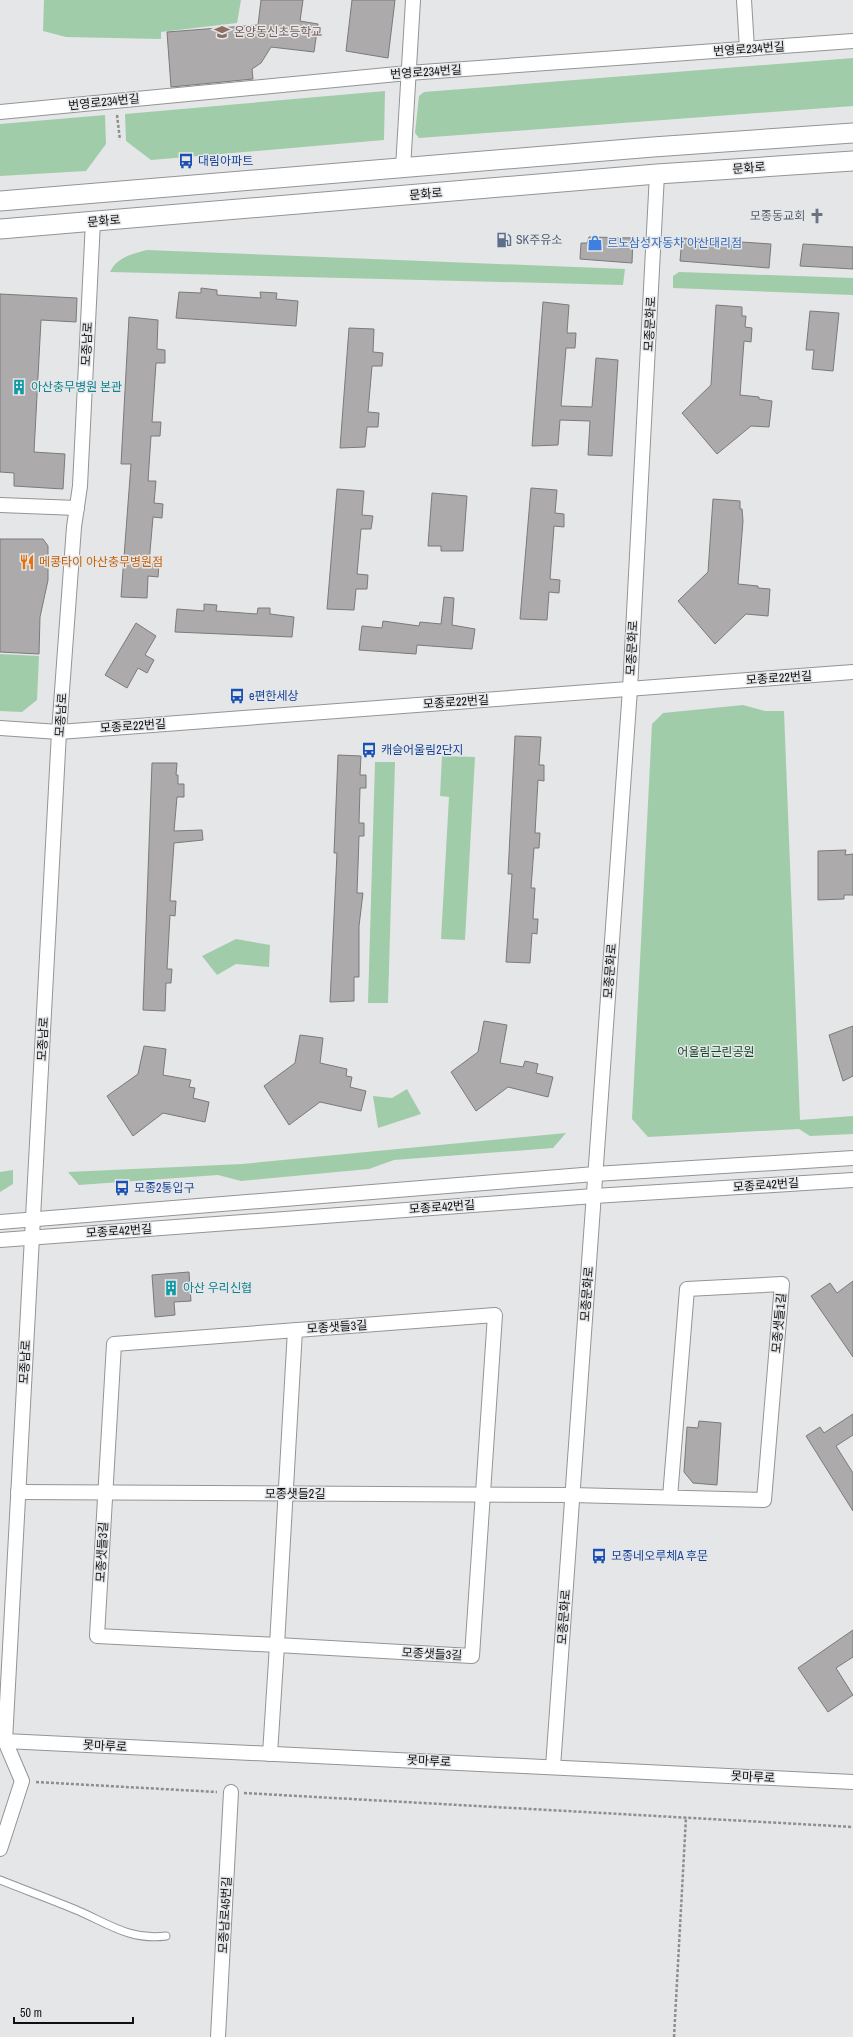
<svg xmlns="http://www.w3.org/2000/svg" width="853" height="2037" viewBox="0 0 853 2037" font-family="'Archivo Narrow','Noto Sans KR',sans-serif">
  <rect width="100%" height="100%" fill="#e5e6e8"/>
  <g fill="#a1ccaa">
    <polygon points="44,0 241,0 237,23 161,32 161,39 66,37 43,31"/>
    <polygon points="853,58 853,106 419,138 415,133 419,96 424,92"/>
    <polygon points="385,91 384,140 151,160 126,141 125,114"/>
    <polygon points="105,115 106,144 86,171 0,176 0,124"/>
    <path d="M147 250 625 269 623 285 110 272C117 257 132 254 147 250Z"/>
    <polygon points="679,272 853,278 853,295 673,288 673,276"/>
    <polygon points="0,654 39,656 37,700 22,712 0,711"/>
    <polygon points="743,705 765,711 784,711 800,1120 853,1116 853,1134 810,1136 799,1129 648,1137 632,1119 652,724 663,713"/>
    <polygon points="442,756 475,757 465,940 441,939 449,797 440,796"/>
    <polygon points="375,762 395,762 388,1003 368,1003"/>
    <polygon points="236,939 270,945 269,967 236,964 217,975 202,956"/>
    <polygon points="407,1089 421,1114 378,1128 373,1096 392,1098"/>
    <polygon points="566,1133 553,1148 394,1160 369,1169 241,1181 218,1175 79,1185 68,1172 242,1164"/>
    <polygon points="13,1170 13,1184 0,1192 0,1172"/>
  </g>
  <g fill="#acaaaa" stroke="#7b797a">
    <polygon points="261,0 303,0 300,21 318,24 314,52 271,47 261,63 252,69 253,79 171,87 167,32 258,25"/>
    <polygon points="352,0 395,0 388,58 346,51"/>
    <polygon points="589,237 633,238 632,263 580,259 581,243 587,243"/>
    <polygon points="682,238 771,244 769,268 680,261"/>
    <polygon points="803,244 853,247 853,269 800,266"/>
    <polygon points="201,288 217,290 217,295 261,298 260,292 277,293 276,299 298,301 296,326 176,318 179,292 201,293"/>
    <polygon points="0,294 77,298 76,322 41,320 34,452 65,454 63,489 14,486 14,473 0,472"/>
    <polygon points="543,302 569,305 567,333 576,333 575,348 566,348 561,406 592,407 596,358 618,360 612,456 588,455 590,421 560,420 558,445 532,446"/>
    <polygon points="716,305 742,307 742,316 746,316 745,327 752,328 751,342 744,341 740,395 759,397 759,399 772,401 769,427 751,426 717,454 682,413 711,385"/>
    <polygon points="810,311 839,313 833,371 812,369 814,350 806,350"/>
    <polygon points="129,317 158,320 157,349 165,350 165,363 156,363 152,422 161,422 160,436 151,436 148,481 156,481 154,503 163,504 162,518 153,517 149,563 159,563 158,577 148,576 147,598 121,597 131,464 121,464"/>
    <polygon points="349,328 374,329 373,352 383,353 382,366 372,366 368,412 379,413 378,427 367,427 365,447 340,448"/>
    <polygon points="531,488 557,490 555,513 564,514 564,527 554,526 550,579 560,580 559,593 549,592 547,620 520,619"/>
    <polygon points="337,489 364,491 362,515 373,516 371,529 361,529 357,574 368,575 367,589 356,589 354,610 327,609"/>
    <polygon points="432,493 467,496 463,551 441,551 441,546 428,546"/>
    <polygon points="713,499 740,501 740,509 742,509 743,521 738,584 758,586 758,588 770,589 768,616 746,614 715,644 678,601 708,572"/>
    <polygon points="0,539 43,539 48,546 48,580 40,617 39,654 0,652"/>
    <polygon points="444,597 454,598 452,625 475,629 472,649 417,645 416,654 359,650 362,626 382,628 383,621 419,626 420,622 441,624"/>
    <polygon points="204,604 217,605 216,611 257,614 258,608 270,608 270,614 294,617 292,637 175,632 177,609 204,611"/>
    <polygon points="136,623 156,636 145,655 154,660 147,673 138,668 127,688 105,675"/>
    <polygon points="515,736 541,737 539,765 544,765 544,781 538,780 535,833 540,833 539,848 534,848 531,888 535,888 533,919 538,919 537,934 532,933 530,963 506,962 512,874 508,874"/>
    <polygon points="338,755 361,756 360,775 366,775 366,788 360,788 359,823 364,823 364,836 359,836 358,866 357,893 363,893 359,926 359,977 354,977 354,1001 330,1002 337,853 334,853"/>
    <polygon points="152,763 177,763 176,775 178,775 178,784 184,784 184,797 177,797 174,831 202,830 203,840 174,843 170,901 176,901 175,916 170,915 167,969 172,969 171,983 166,983 165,1011 143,1010"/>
    <polygon points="846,850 845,855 853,854 853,895 844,895 844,899 818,900 818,851"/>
    <polygon points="484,1021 507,1025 500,1063 523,1067 525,1061 538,1064 536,1073 553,1077 548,1097 508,1087 476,1111 451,1072 478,1052"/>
    <polygon points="853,1026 853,1076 843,1081 829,1035"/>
    <polygon points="300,1035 323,1038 320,1063 347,1069 346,1076 352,1077 350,1087 366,1091 361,1111 320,1102 289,1125 264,1086 295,1063"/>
    <polygon points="144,1046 166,1049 163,1075 191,1080 189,1087 195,1088 193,1098 209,1102 205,1122 163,1113 133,1136 107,1096 138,1074"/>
    <polygon points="189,1272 191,1301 174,1302 175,1315 155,1317 152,1275"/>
    <polygon points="853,1281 853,1357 811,1296 830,1283 837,1293"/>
    <polygon points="853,1414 853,1435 836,1446 853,1473 853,1511 806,1436 820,1427 824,1433"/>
    <polygon points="699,1421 721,1423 717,1485 693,1483 684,1472 687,1427 698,1428"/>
    <polygon points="853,1630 853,1657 836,1668 853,1695 828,1712 798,1668"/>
  </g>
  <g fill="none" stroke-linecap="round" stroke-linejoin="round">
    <g stroke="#939496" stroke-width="9">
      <path id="service" d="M0 1880C25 1890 50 1899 74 1909 106 1922 129 1941 166 1936"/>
    </g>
    <g stroke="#939496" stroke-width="16">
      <g id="minor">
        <polyline points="744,0 747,49"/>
        <polyline points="0,112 408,73 853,41"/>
        <polyline points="403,168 413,0"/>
        <polyline points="0,505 77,508"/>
        <polyline points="0,728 59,732 853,672"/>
        <polyline points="0,1222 595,1174 853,1158"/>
        <polyline points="0,1240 594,1196 853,1180"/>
        <polyline points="18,1492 572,1495 764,1500 782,1284 687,1289 670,1497"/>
        <polyline points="5,1741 853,1782"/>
        <polyline points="270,1754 277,1645 97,1636 114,1344 495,1315 472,1656 277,1645 295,1330"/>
        <polyline points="553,1767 630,689 657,174"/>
        <polyline points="0,1849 22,1781 5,1741 59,732 74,527 80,486 93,221"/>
        <polyline points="218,2037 231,1792"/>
      </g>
    </g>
    <g stroke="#939496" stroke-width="21">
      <g id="secondary">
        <polyline points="0,201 653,147 853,133"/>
        <polyline points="0,229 657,174 853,161"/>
      </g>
    </g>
    <g stroke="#8d8e8f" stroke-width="2.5" stroke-dasharray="3 2" stroke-linecap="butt">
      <polyline points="117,115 120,140"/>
      <polyline points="36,1782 217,1792"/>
      <polyline points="244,1793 853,1827"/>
      <polyline points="674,2037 686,1817"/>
    </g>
    <use href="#service" stroke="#fff" stroke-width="7"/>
    <use href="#minor" stroke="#fff" stroke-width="14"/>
    <use href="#secondary" stroke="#fff" stroke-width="19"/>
  </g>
  <defs>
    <g id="school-bare" transform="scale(1.2)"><path d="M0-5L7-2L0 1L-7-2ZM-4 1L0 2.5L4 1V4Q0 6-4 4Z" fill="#8d6e63" stroke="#e5e6e8" stroke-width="2.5" paint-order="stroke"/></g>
    <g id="bus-bare" transform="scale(1.2)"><path d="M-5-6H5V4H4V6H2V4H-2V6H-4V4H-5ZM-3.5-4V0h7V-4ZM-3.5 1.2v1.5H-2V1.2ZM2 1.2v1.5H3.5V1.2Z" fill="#1a4fb4" stroke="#e5e6e8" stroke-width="2.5" paint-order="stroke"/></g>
    <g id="church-bare" transform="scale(1.2)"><path d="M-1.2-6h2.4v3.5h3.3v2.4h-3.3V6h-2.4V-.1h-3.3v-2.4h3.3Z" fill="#6b7280" stroke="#e5e6e8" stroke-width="2.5" paint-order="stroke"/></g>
    <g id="fuel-bare" transform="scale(1.2)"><path d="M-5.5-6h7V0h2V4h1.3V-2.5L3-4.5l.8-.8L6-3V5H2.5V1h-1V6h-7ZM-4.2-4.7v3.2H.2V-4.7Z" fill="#5c6f8a" stroke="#e5e6e8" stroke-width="2.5" paint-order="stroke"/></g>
    <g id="shop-bare" transform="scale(1.2)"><path d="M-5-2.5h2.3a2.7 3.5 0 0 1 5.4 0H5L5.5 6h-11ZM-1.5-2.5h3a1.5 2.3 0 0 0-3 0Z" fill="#3f7fe0" stroke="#e5e6e8" stroke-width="2.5" paint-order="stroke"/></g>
    <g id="building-bare" transform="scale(1.2)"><path d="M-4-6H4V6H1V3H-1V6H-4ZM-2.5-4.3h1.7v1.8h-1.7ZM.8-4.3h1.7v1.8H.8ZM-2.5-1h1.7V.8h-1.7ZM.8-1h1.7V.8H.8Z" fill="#0f9aa8" stroke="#e5e6e8" stroke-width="2.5" paint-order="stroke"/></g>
    <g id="restaurant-bare" transform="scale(1.2)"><path d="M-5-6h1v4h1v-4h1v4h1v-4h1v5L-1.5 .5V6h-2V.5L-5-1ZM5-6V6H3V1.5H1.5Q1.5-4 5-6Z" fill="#e8710a" stroke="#e5e6e8" stroke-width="2.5" paint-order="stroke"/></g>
  </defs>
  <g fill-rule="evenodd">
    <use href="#school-bare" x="222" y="32"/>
    <use href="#bus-bare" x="186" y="161"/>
    <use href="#church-bare" x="817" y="216"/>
    <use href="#fuel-bare" x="504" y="240"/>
    <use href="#shop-bare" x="595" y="243"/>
    <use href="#building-bare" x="19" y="387"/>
    <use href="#restaurant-bare" x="27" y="562"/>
    <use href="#bus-bare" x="237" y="696"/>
    <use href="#bus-bare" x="369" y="750"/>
    <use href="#bus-bare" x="122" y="1188"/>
    <use href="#building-bare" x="171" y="1288"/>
    <use href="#bus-bare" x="599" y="1556"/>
  </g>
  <g text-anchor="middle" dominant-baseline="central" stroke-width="3" stroke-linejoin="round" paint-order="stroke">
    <g font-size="12" fill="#785e54" stroke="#e5e6e8" text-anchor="start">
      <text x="234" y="32">온양동신초등학교</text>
    </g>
    <g font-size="12" fill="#111" stroke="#e5e6e8">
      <text transform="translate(749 49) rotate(-4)">번영로234번길</text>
      <text transform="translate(426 72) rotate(-4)">번영로234번길</text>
      <text transform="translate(104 102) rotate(-6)">번영로234번길</text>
      <text transform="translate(749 168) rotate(-4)">문화로</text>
      <text transform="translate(426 194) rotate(-5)">문화로</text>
      <text transform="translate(104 221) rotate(-5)">문화로</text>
      <text transform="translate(650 324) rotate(-87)">모종문화로</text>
      <text transform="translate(87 344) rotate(-87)">모종남로</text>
      <text transform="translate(632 648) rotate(-87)">모종문화로</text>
      <text transform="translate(779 678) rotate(-4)">모종로22번길</text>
      <text transform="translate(456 702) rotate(-4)">모종로22번길</text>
      <text transform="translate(61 715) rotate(-86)">모종남로</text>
      <text transform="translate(133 726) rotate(-4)">모종로22번길</text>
      <text transform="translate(610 971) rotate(-86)">모종문화로</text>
      <text transform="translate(43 1039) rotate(-87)">모종남로</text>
      <text transform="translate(766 1185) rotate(-4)">모종로42번길</text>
      <text transform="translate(442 1207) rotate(-4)">모종로42번길</text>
      <text transform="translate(119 1231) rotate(-4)">모종로42번길</text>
      <text transform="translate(587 1294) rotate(-86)">모종문화로</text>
      <text transform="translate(779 1323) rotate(-85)">모종샛들1길</text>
      <text transform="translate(337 1327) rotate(-4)">모종샛들3길</text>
      <text transform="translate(25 1362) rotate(-87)">모종남로</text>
      <text x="295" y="1494">모종샛들2길</text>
      <text transform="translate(102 1552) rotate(-87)">모종샛들3길</text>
      <text transform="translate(564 1617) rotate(-86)">모종문화로</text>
      <text transform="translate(432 1654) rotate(3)">모종샛들3길</text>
      <text transform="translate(105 1746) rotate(3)">못마루로</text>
      <text transform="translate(429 1761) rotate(3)">못마루로</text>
      <text transform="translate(753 1777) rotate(3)">못마루로</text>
      <text transform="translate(225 1915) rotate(-87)">모종남로45번길</text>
    </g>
    <g font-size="12" fill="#164399" stroke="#e5e6e8" text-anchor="start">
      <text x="198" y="161">대림아파트</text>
      <text x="249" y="696">e편한세상</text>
      <text x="381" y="750">캐슬어울림2단지</text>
      <text x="134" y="1188">모종2통입구</text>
      <text x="611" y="1556">모종네오루체A 후문</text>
    </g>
    <g font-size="12" fill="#5b616d" stroke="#e5e6e8" text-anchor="end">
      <text x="805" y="216">모종동교회</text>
    </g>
    <g font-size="12" fill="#4e5e75" stroke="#e5e6e8" text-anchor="start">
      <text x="516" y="240">SK주유소</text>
    </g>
    <g font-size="12" fill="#366cbe" stroke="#e5e6e8" text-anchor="start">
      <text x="607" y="243">르노삼성자동차 아산대리점</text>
    </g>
    <g font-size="12" fill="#0d838f" stroke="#e5e6e8" text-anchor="start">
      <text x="31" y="387">아산충무병원 본관</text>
      <text x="183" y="1288">아산 우리신협</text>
    </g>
    <g font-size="12" fill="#c56008" stroke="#e5e6e8" text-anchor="start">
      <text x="39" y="562">메콩타이 아산충무병원점</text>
    </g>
    <g font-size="12" fill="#0f4523" stroke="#e5e6e8">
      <text x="716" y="1052">어울림근린공원</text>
    </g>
  </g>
  <path d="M14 2017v6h119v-6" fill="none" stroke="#111111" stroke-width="2"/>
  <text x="20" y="2017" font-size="12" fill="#111111" stroke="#e5e6e8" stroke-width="3" paint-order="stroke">50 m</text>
</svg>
